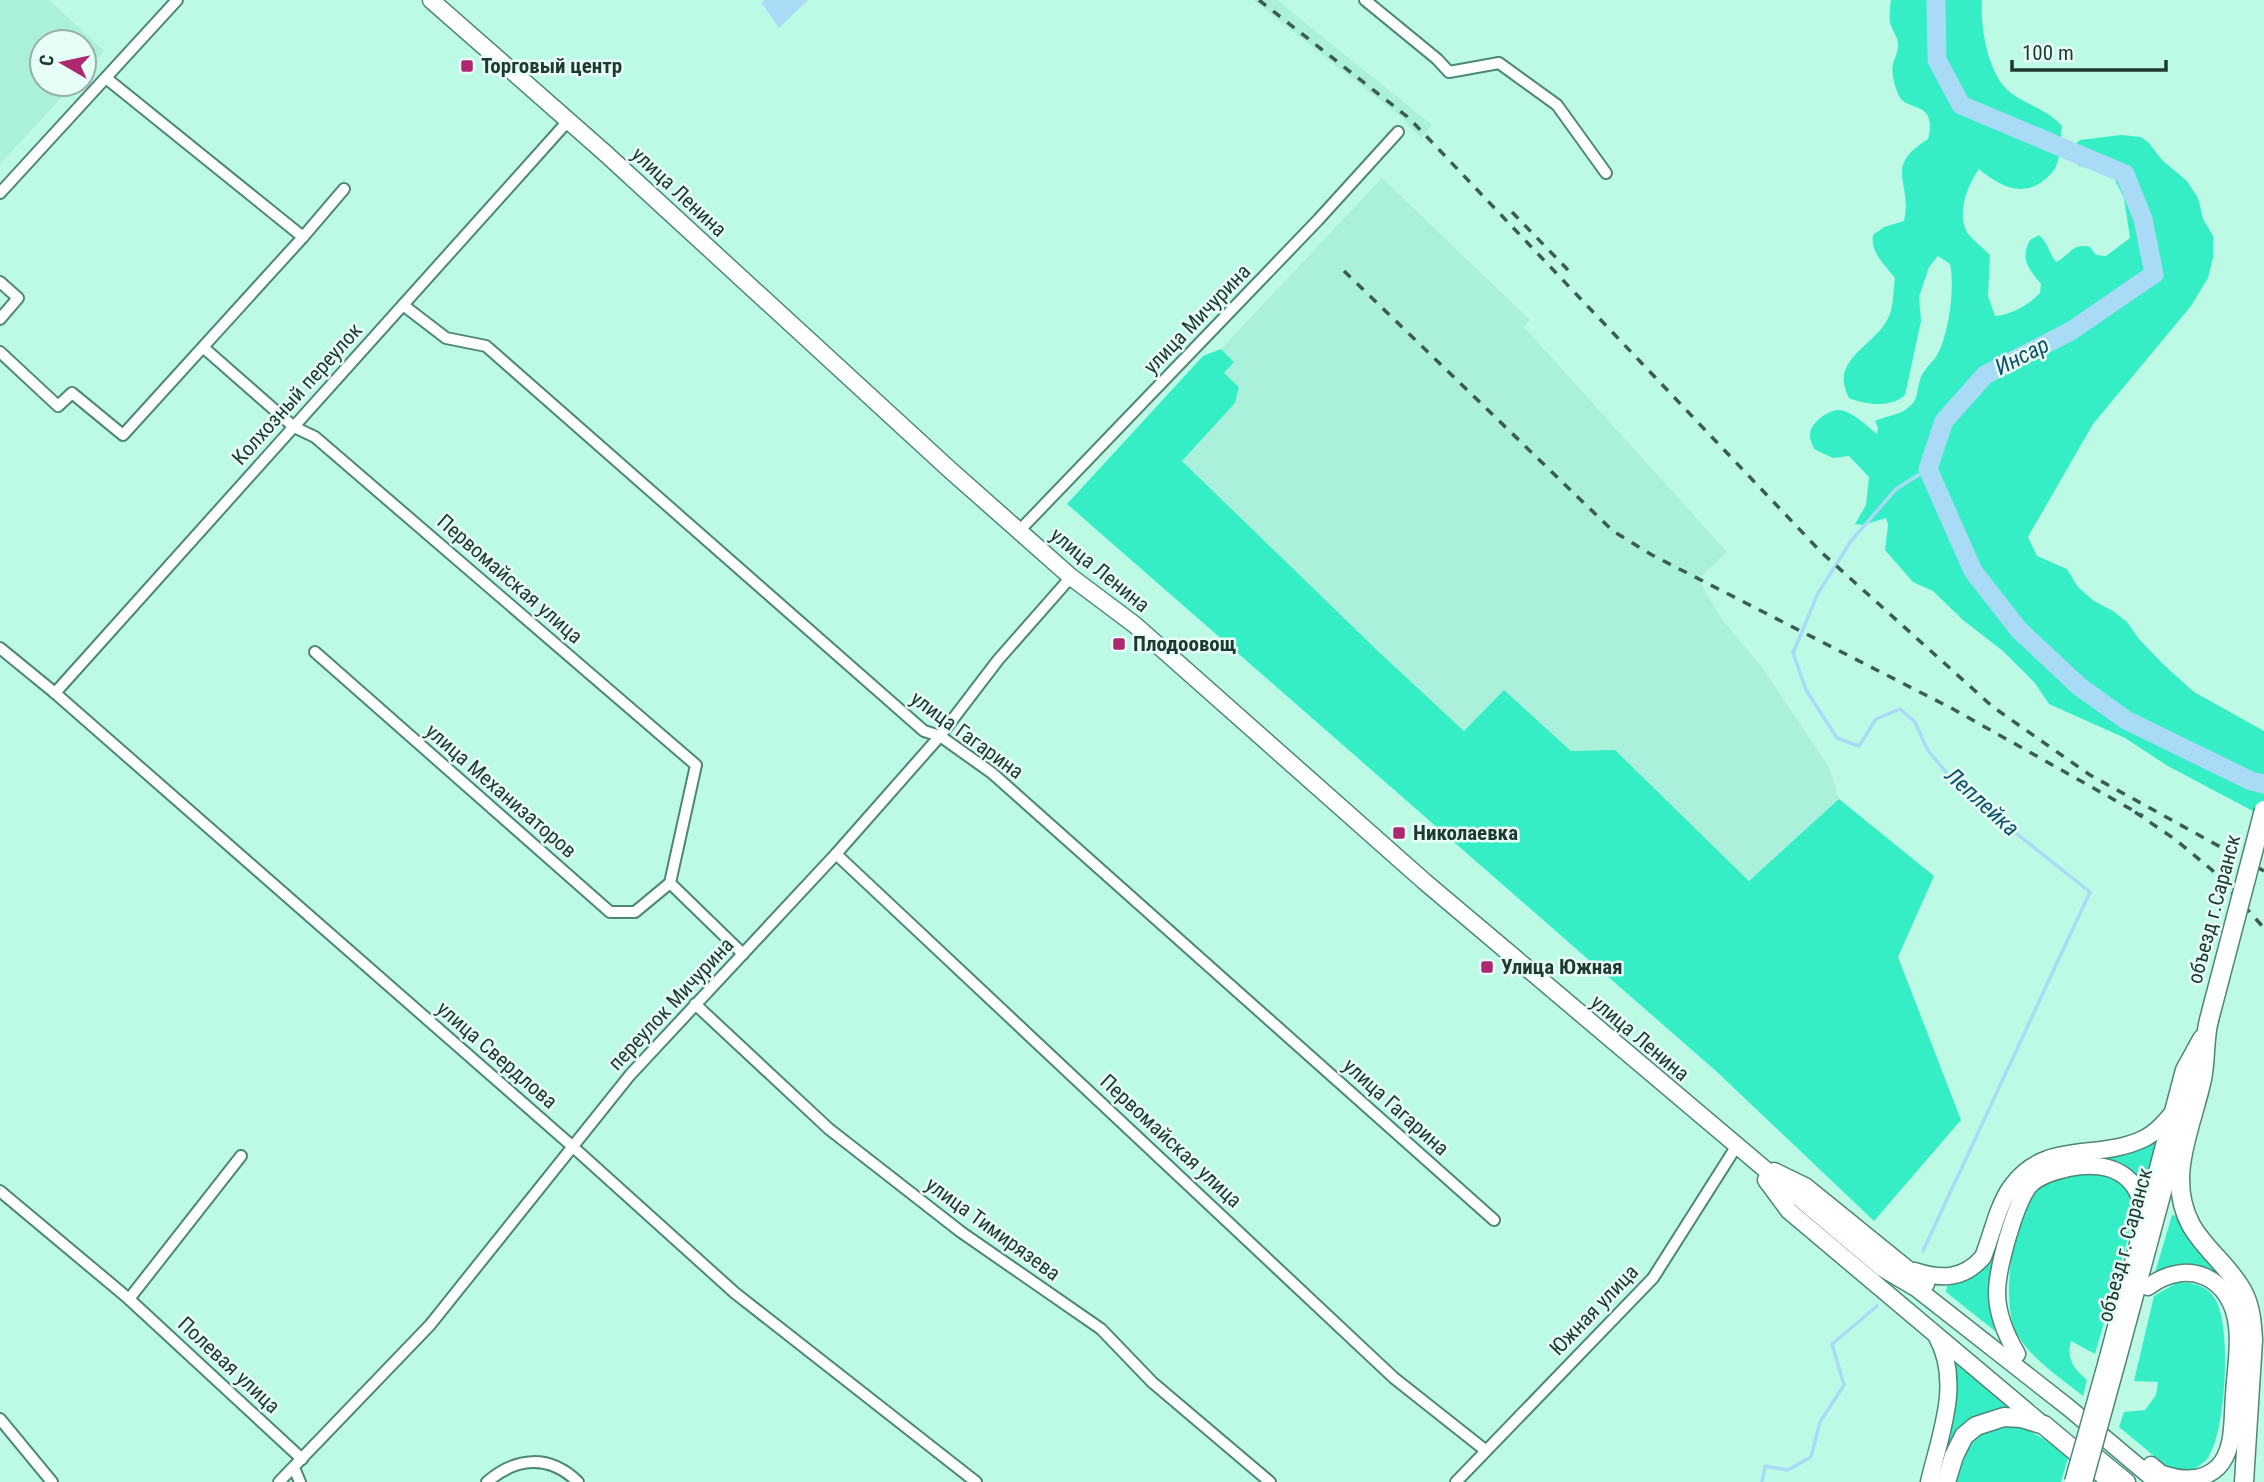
<svg xmlns="http://www.w3.org/2000/svg" width="2264" height="1482" viewBox="0 0 2264 1482" font-family="'Roboto Condensed',sans-serif">
  <rect width="100%" height="100%" fill="#bdfae6"/>
  <g fill="#aaf0da">
    <polygon points="0,0 49,0 104,51 84,73 84,42 42,42 42,84 74,84 0,164"/>
    <polygon points="1253,0 1277,0 1432,125 1421,138 1401,117"/>
    <polygon points="1382,178 1530,320 1524,327 1727,552 1698,579 1723,621 1761,666 1829,767 1839,799 1749,881 1615,751 1571,751 1504,690 1464,731 1380,653 1182,461 1235,403 1239,387 1224,373 1234,362 1221,349"/>
  </g>
  <g fill="#36eec5">
    <path d="M1891 0H1982C1980 27 1988 76 2011 93 2027 105 2048 110 2062 126 2060 138 2061 153 2057 164 2054 172 2049 176 2043 181 2021 198 1998 185 1979 169 1967 185 1955 217 1969 235 1975 242 1983 248 1990 255L1988 296 1995 316C2011 315 2029 305 2040 293L2041 284C2028 268 2020 259 2030 240L2039 235C2048 243 2049 253 2056 262 2070 255 2073 242 2090 247L2096 255 2106 256 2130 238 2124 198 2110 170 2079 166 2071 157 2072 147 2080 140 2121 135 2141 137 2149 143 2162 160 2187 181 2198 198 2203 219 2213 236V257L2208 278 2191 306 2093 424 2028 537 2037 556 2067 569 2078 587 2094 601 2113 611 2127 622 2139 639 2163 664 2194 692 2264 731V817L2168 766 2125 738 2049 704 2035 683 2003 651 1963 620 1933 591 1913 582 1885 550 1888 525 1886 518 1863 525 1855 524 1866 505 1869 477 1849 456 1833 458 1814 449C1812 443 1809 438 1810 433 1812 422 1829 409 1840 410 1853 412 1867 426 1877 434L1878 428 1875 421C1883 417 1901 414 1905 410 1921 399 1915 392 1921 377 1924 369 1932 363 1937 355 1949 334 1955 288 1950 264L1938 256 1929 267 1919 297 1921 321 1905 395C1891 408 1866 405 1849 398 1828 358 1876 347 1889 316 1894 305 1893 290 1895 278 1885 265 1870 252 1873 235L1884 227 1904 221C1913 181 1882 168 1928 139 1938 100 1907 112 1899 96 1895 88 1891 73 1893 64 1895 57 1899 50 1898 43 1897 35 1891 29 1890 22 1889 15 1890 7 1891 0Z"/>
    <polygon points="1221,349 1234,362 1224,373 1239,387 1235,403 1182,461 1380,653 1464,731 1504,690 1571,751 1615,750 1749,881 1839,799 1934,876 1898,957 1961,1120 1874,1221 1716,1071 1067,504 1203,356"/>
    <path d="M2157 1140 2161 1141 2150 1186 2144 1185C2128 1164 2117 1163 2092 1158L2142 1148Z"/>
    <path d="M2097 1173 2125 1184 2135 1214 2095 1354 2071 1341C2066 1359 2074 1369 2087 1380L2083 1396C2060 1377 2032 1360 2017 1334 1999 1301 2013 1212 2041 1187 2056 1174 2078 1175 2097 1173Z"/>
    <path d="M2172 1215 2177 1216 2185 1230 2226 1281C2199 1261 2186 1258 2155 1273Z"/>
    <path d="M1995 1251 1996 1254 1989 1291 1995 1331 1946 1292 1947 1286C1970 1282 1984 1272 1995 1251Z"/>
    <path d="M2178 1282C2193 1283 2207 1285 2215 1299 2232 1325 2226 1430 2209 1456 2206 1462 2198 1466 2193 1470H2171L2119 1427 2124 1412 2145 1410 2156 1395 2158 1382 2134 1381 2154 1296Z"/>
    <path d="M1959 1360 2009 1402 2008 1409C1997 1410 1984 1412 1975 1418 1962 1427 1948 1451 1940 1465L1955 1401 1954 1364Z"/>
    <polygon points="1997,1425 2020,1426 2059,1447 2068,1458 2061,1482 1953,1482 1959,1460 1973,1435"/>
  </g>
  <polygon fill="#a9daf6" points="764,0 808,0 779,28 762,3"/>
  <g fill="none" stroke-linecap="round" stroke-linejoin="round">
    <g stroke="#a9daf6" stroke-width="3.5">
      <polyline points="1923,1251 2090,892 1959,788 1927,749 1915,722 1900,709 1876,719 1859,746 1837,738 1806,690 1793,653 1818,593 1851,541 1896,489 1928,469"/>
      <polyline points="1762,1482 1765,1466 1788,1470 1811,1457 1820,1422 1844,1385 1832,1344 1877,1306"/>
    </g>
    <polyline stroke="#a9daf6" stroke-width="19" points="1936,0 1937,60 1961,105 2125,174 2143,219 2154,274 2071,331 1985,375 1944,421 1928,469 1973,571 2019,630 2080,687 2126,720 2251,781 2264,784"/>
    <g stroke="#4d8776" stroke-width="14">
      <g id="street">
        <polyline points="1365,0 1437,59 1449,72 1499,63 1557,105 1606,173"/>
        <polyline points="106,78 303,237"/>
        <polyline points="0,193 177,0"/>
        <polyline points="0,282 18,298 0,319"/>
        <polyline points="403,305 446,338 486,346 924,731 940,736 992,773 1494,1220"/>
        <polyline points="204,348 294,427 315,437 696,765 670,883"/>
        <polyline points="0,352 58,406 72,393 123,435 303,237 344,189"/>
        <polyline points="1020,530 1318,220 1398,132"/>
        <polyline points="0,648 55,693 572,1146 735,1293 976,1482"/>
        <polyline points="315,652 610,912 635,912 670,883"/>
        <polyline points="55,693 568,121"/>
        <polyline points="836,854 1394,1378 1485,1450"/>
        <polyline points="670,883 743,954"/>
        <polyline points="695,1004 829,1129 961,1232 1101,1329 1152,1382 1270,1482"/>
        <polyline points="0,1191 129,1299 302,1459"/>
        <polyline points="129,1299 241,1156"/>
        <polyline points="0,1419 52,1482"/>
        <polyline points="294,1468 300,1482"/>
        <polyline points="279,1482 430,1325 630,1075 836,854 940,736 998,660 1071,577"/>
        <path d="M487 1482C516 1457 549 1454 578 1482"/>
        <polyline points="1456,1482 1653,1278 1736,1147"/>
      </g>
    </g>
    <g stroke="#4d8776" stroke-width="19">
      <g id="secondary">
        <polyline points="431,0 605,153 949,469 1071,577 1135,625 1425,882 1882,1268 1916,1288 2069,1408 2157,1482"/>
        <polyline points="1774,1171 1805,1186 1926,1284"/>
        <polyline points="1766,1180 1789,1211 2042,1424"/>
        <path d="M1915 1271C1942 1280 1964 1279 1983 1257 1992 1235 1997 1207 2011 1187 2045 1139 2097 1161 2143 1139 2156 1133 2166 1121 2175 1110"/>
        <path d="M2148 1287C2187 1257 2232 1277 2237 1326 2240 1348 2235 1373 2234 1395 2232 1418 2235 1450 2218 1467 2203 1482 2181 1480 2163 1474"/>
        <path d="M2017 1354C2006 1335 1997 1315 1997 1293 1997 1269 2015 1203 2030 1185 2040 1175 2056 1171 2069 1168 2111 1160 2141 1174 2144 1219"/>
        <polyline points="2117,1362 2198,1062"/>
        <polyline points="2083,1446 2127,1482"/>
        <polyline points="2151,1465 2171,1482"/>
        <path d="M1929 1482C1940 1435 1962 1383 1937 1337"/>
      </g>
    </g>
    <g stroke="#4d8776" stroke-width="21">
      <g id="primary">
        <path d="M2209 1020C2204 1039 2206 1060 2202 1079 2192 1127 2165 1177 2191 1225 2205 1250 2230 1267 2243 1292 2251 1307 2252 1324 2253 1340L2244 1482"/>
        <polyline points="2108,1361 2185,1070 2202,1039"/>
        <polyline points="1946,1482 1954,1456 1964,1436 1976,1426 2004,1417 2021,1418 2044,1425 2112,1482"/>
      </g>
    </g>
    <use href="#street" stroke="#fff" stroke-width="10"/>
    <use href="#secondary" stroke="#fff" stroke-width="16"/>
    <use href="#primary" stroke="#fff" stroke-width="18"/>
    <g stroke="#3c5c52" stroke-width="3.5" stroke-dasharray="9 9" stroke-linecap="butt">
      <polyline points="1259,0 1409,118 1821,552 1993,707 2090,775 2264,871"/>
      <polyline points="1512,212 1568,270"/>
      <polyline points="1344,271 1613,531 1652,555 1953,709 2143,816"/>
      <polyline points="2135,812 2176,840 2212,870 2264,928"/>
    </g>
    <g stroke="#4d8776" stroke-width="19" stroke-linecap="butt">
      <polyline id="secondary-bridge" points="2084,1482 2117,1362"/>
    </g>
    <g stroke="#4d8776" stroke-width="21" stroke-linecap="butt">
      <g id="primary-bridge">
        <polyline points="2209,1020 2264,810"/>
        <polyline points="2074,1482 2108,1361"/>
      </g>
    </g>
    <use href="#secondary-bridge" stroke="#fff" stroke-width="16"/>
    <use href="#primary-bridge" stroke="#fff" stroke-width="18"/>
  </g>
  <g fill="#ad2870" stroke="#e7fef6" stroke-width="2.5">
    <rect x="460" y="59" width="14" height="14" rx="3.5"/>
    <rect x="1112" y="637" width="14" height="14" rx="3.5"/>
    <rect x="1392" y="826" width="14" height="14" rx="3.5"/>
    <rect x="1480" y="960" width="14" height="14" rx="3.5"/>
  </g>
  <g text-anchor="middle" dominant-baseline="central" stroke-width="5" stroke-linejoin="round" paint-order="stroke">
    <g font-size="21" font-weight="bold" fill="#1f3830" stroke="#e7fef6" text-anchor="start">
      <text x="481" y="66">Торговый центр</text>
      <text x="1133" y="644">Плодоовощ</text>
      <text x="1413" y="833">Николаевка</text>
      <text x="1501" y="967">Улица Южная</text>
    </g>
    <g font-size="21" fill="#1f3830" stroke="#e7fef6">
      <text transform="translate(679 192) rotate(43)">улица Ленина</text>
      <text transform="translate(1197 319) rotate(-46)">улица Мичурина</text>
      <text transform="translate(297 394) rotate(-48)">Колхозный переулок</text>
      <text transform="translate(1100 570) rotate(39)">улица Ленина</text>
      <text transform="translate(510 579) rotate(41)">Первомайская улица</text>
      <text transform="translate(967 735) rotate(36)">улица Гагарина</text>
      <text transform="translate(501 791) rotate(41)">улица Механизаторов</text>
      <text transform="translate(2214 909) rotate(-75)">объезд г.Саранск</text>
      <text transform="translate(671 1004) rotate(-47)">переулок Мичурина</text>
      <text transform="translate(1640 1038) rotate(40)">улица Ленина</text>
      <text transform="translate(497 1055) rotate(41)">улица Свердлова</text>
      <text transform="translate(1396 1107) rotate(42)">улица Гагарина</text>
      <text transform="translate(1171 1141) rotate(43)">Первомайская улица</text>
      <text transform="translate(993 1229) rotate(36)">улица Тимирязева</text>
      <text transform="translate(2125 1245) rotate(-75)">объезд г. Саранск</text>
      <text transform="translate(1594 1310) rotate(-46)">Южная улица</text>
      <text transform="translate(229 1365) rotate(43)">Полевая улица</text>
    </g>
    <g font-size="23" font-style="italic" fill="#13516d" stroke="#e7fef6">
      <text transform="translate(2022 356) rotate(-27)">Инсар</text>
      <text transform="translate(1982 802) rotate(42)">Леплейка</text>
    </g>
  </g>
  <g transform="translate(63 63) rotate(279)"><circle r="33" fill="#e7fef6" stroke="#97afa7" stroke-width="2"/>
  <path d="M0-5L12 26L0 18L-12 26Z" fill="#ad2870"/>
  <text y="-10" font-size="19" font-weight="bold" text-anchor="middle" fill="#1f3830">С</text>
  </g>
  <path d="M2012 60v10h154v-10" fill="none" stroke="#1f3830" stroke-width="3.5"/>
  <text x="2022" y="60" font-size="21" fill="#1f3830" stroke="#e7fef6" stroke-width="5" paint-order="stroke">100 m</text>
</svg>
